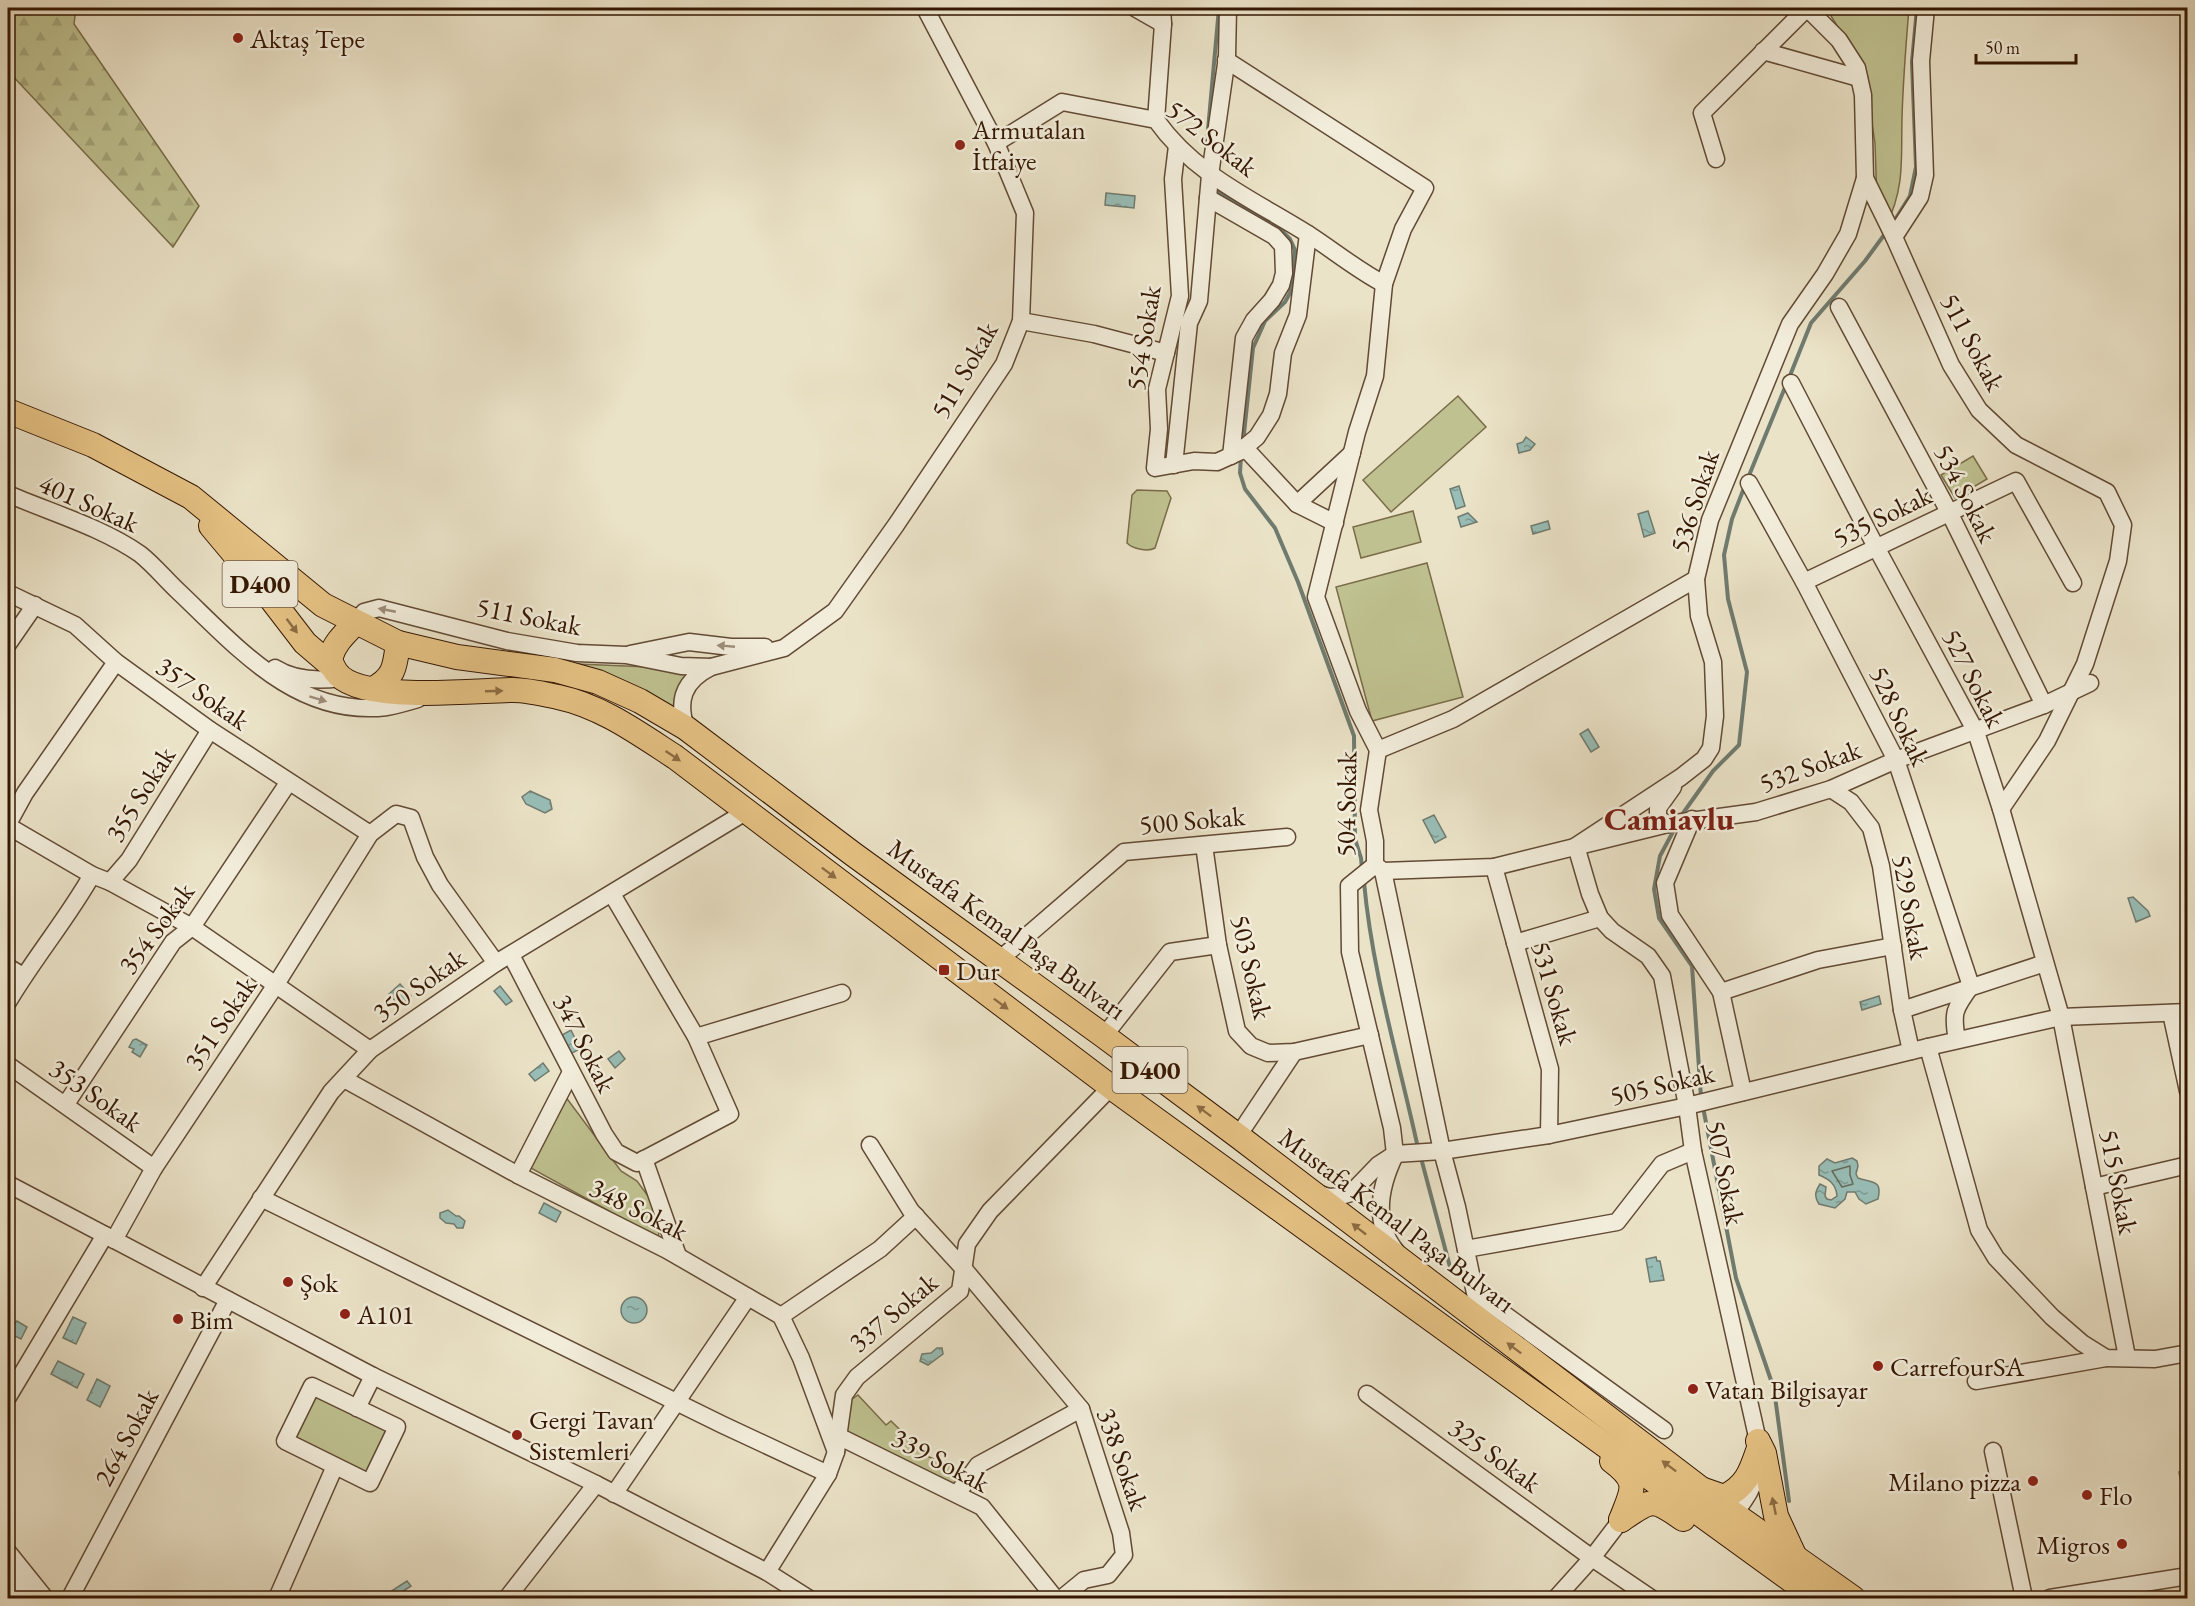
<svg xmlns="http://www.w3.org/2000/svg" width="2195" height="1606" viewBox="0 0 2195 1606" font-family="'EB Garamond',serif">
  <defs>
    <pattern id="forest-firs" width="22" height="20" patternUnits="userSpaceOnUse" patternTransform="scale(1.5)"><rect width="22" height="20" fill="#bfc190"/><path d="M5 1l3.5 6h-7zM16 11l3.5 6h-7z" fill="#a5a57b"/></pattern>
    <pattern id="water-ripples" width="26" height="14" patternUnits="userSpaceOnUse" patternTransform="scale(1.5)"><rect width="26" height="14" fill="#98beb7"/><path d="M2 4q2-2 4 0t4 0M15 11q2-2 4 0t4 0" fill="none" stroke="#7d9993"/></pattern>
  </defs>
  <rect width="100%" height="100%" fill="#ebe3c8"/>
  <filter id="stains"><feTurbulence type="fractalNoise" baseFrequency=".00333" numOctaves="4"/><feColorMatrix values="0 0 0 0 .2 0 0 0 0 .09 0 0 0 0 .02 0 0 0 .5 -.17"/></filter>
  <radialGradient id="worn" r=".72"><stop offset=".6" stop-color="#630" stop-opacity="0"/><stop offset="1" stop-color="#630" stop-opacity=".3"/></radialGradient>
  <g fill="#bfc190" stroke="#7a6c49" stroke-width="1.5">
    <path d="M1826 8H1909C1906 44 1903 81 1902 118 1901 157 1905 189 1886 225L1877 203 1875 143 1863 67Z"/>
    <polygon points="1458,396 1486,427 1391,512 1363,480"/>
    <polygon points="1973,456 1987,479 1955,498 1941,475"/>
    <path d="M1137 490 1167 491 1171 498 1155 548C1148 552 1133 549 1127 543L1132 495Z"/>
    <polygon points="1413,511 1421,542 1361,558 1353,527"/>
    <polygon points="1427,563 1463,697 1372,721 1336,587"/>
    <polygon points="578,664 696,669 676,712 607,673"/>
    <polygon points="565,1096 621,1171 637,1181 651,1200 661,1221 658,1238 529,1167"/>
    <polygon points="313,1390 394,1429 369,1480 288,1441"/>
    <polygon points="858,1395 886,1425 891,1421 927,1456 968,1474 956,1492 850,1437 842,1422 848,1402"/>
    <polygon points="2187,1471 2188,1471 2187,1519 2179,1472"/>
  </g>
  <polygon fill="url(#forest-firs)" stroke="#7a6c49" stroke-width="1.5" points="8,8 76,8 74,24 199,206 173,247 8,71"/>
  <g fill="url(#water-ripples)" stroke="#707b6f" stroke-width="1.5">
    <polygon points="1106,193 1135,196 1134,208 1105,205"/>
    <polygon points="1526,437 1535,444 1530,450 1519,453 1517,444 1523,442"/>
    <polygon points="1459,486 1465,506 1456,509 1450,489"/>
    <polygon points="1648,511 1655,533 1644,537 1638,514"/>
    <polygon points="1468,513 1477,522 1461,527 1458,517"/>
    <polygon points="1548,521 1550,529 1533,534 1531,526"/>
    <polygon points="1588,729 1599,747 1591,752 1580,734"/>
    <polygon points="530,791 550,800 552,809 545,813 526,804 522,797"/>
    <polygon points="1434,815 1446,837 1435,843 1423,820"/>
    <polygon points="2133,897 2148,911 2150,916 2136,922 2128,898"/>
    <polygon points="400,984 411,996 400,1006 389,994"/>
    <polygon points="500,986 512,1001 506,1005 494,991"/>
    <polygon points="1879,996 1881,1004 1862,1010 1860,1002"/>
    <polygon points="571,1030 580,1049 570,1054 562,1035"/>
    <polygon points="136,1039 147,1045 140,1057 132,1052 134,1049 129,1047 133,1040"/>
    <polygon points="619,1051 625,1059 615,1068 608,1059"/>
    <polygon points="543,1063 549,1071 535,1081 529,1074"/>
    <path d="M1852 1158 1857 1161 1858 1166 1856 1174 1858 1178C1871 1183 1883 1179 1878 1199L1866 1204 1859 1199 1855 1192H1847L1845 1199 1835 1208 1819 1204C1814 1196 1815 1192 1820 1184L1826 1187 1825 1196 1827 1199 1831 1200 1837 1196C1836 1184 1829 1179 1819 1175V1166L1827 1159 1835 1163Z"/>
    <polygon points="544,1203 561,1212 556,1222 539,1213"/>
    <polygon points="448,1210 456,1216 459,1216 465,1221 463,1228 457,1228 454,1224 446,1223 440,1218 440,1213"/>
    <polygon points="1656,1257 1657,1261 1660,1261 1664,1280 1650,1282 1646,1259"/>
    <circle cx="634" cy="1310" r="13"/>
    <polygon points="73,1317 86,1323 76,1344 63,1338"/>
    <polygon points="10,1320 15,1323 17,1321 27,1327 21,1339 13,1335 11,1338 8,1336 8,1325"/>
    <polygon points="937,1348 942,1348 943,1354 928,1365 920,1361 922,1354 931,1353"/>
    <polygon points="58,1361 84,1374 77,1388 51,1374"/>
    <polygon points="97,1379 110,1386 100,1407 87,1400"/>
    <polygon points="407,1581 411,1586 394,1597 390,1592"/>
  </g>
  <g fill="none" stroke-linecap="round" stroke-linejoin="round">
    <polygon stroke="#666a5c" stroke-width="1.5" points="1850,1166 1850,1175 1853,1184 1842,1187 1832,1171"/>
    <g stroke="#707b6f" stroke-width="4">
      <polyline points="1207,141 1219,8"/>
      <polyline points="1215,189 1216,191 1281,230 1290,239 1295,250 1295,273 1290,293 1285,302 1265,321 1253,348 1243,443"/>
      <polyline points="1893,223 1910,196 1916,167 1912,62 1917,8"/>
      <polyline points="1789,378 1811,323 1865,261 1887,231"/>
      <polyline points="1241,456 1240,473 1245,489 1275,528 1298,582 1354,736 1355,839 1361,858 1362,869"/>
      <polyline points="1748,478 1786,385"/>
      <polyline points="1681,816 1713,771 1739,745 1747,672 1728,599 1724,555 1732,519 1744,488"/>
      <polyline points="1675,828 1660,856 1654,889 1659,918 1692,966 1701,1097"/>
      <path d="M1364 882C1372 971 1399 1061 1418 1148"/>
      <polyline points="1703,1107 1736,1278 1774,1389 1789,1501"/>
      <polyline points="1421,1158 1450,1267"/>
    </g>
    <g stroke="#624a34" stroke-width="19">
      <g id="minor">
        <polyline points="1135,8 1163,24"/>
        <polyline points="1807,8 1839,40 1857,68 1863,95 1865,178 1894,237 1951,365 1979,410 2016,445 2107,492 2123,525 2118,561 2085,664 2047,741 2001,809"/>
        <polyline points="1763,51 1859,78"/>
        <polyline points="1226,60 1425,188 1403,229 1384,284 1375,376 1357,432 1316,597 1358,711 1378,750 1369,810 1375,841 1375,865"/>
        <polyline points="1156,120 1163,24 1162,8"/>
        <path d="M996 143 1062 102 1156 120C1195 175 1252 199 1308 234 1333 250 1357 270 1384 284"/>
        <polyline points="1177,146 1173,179 1180,296 1157,389 1159,429 1155,468 1194,461 1217,462 1239,452 1257,437 1271,415 1278,394 1283,353 1298,315 1308,234"/>
        <polyline points="1716,159 1702,113 1807,8"/>
        <polyline points="1208,198 1274,236 1283,246 1284,273 1281,285 1272,300 1254,320 1244,338 1231,456"/>
        <polyline points="1894,237 1920,197 1925,175 1921,61 1926,8"/>
        <polyline points="1839,307 1949,512 2044,705"/>
        <polyline points="1021,321 1094,334 1166,353"/>
        <polyline points="1791,383 1876,547 1976,732 2001,809 2061,1017 2127,1357"/>
        <polyline points="1244,447 1297,504 1335,523"/>
        <polyline points="1174,465 1189,323 1199,301 1210,175 1227,57 1228,8"/>
        <path d="M1749 483 1804 582 1896 760 1971 986C1954 1009 1952 1013 1957 1040"/>
        <path d="M8 494C52 513 101 527 140 554 154 565 166 580 179 592 238 648 297 718 387 707 397 705 408 702 418 699"/>
        <polyline points="1297,504 1352,453"/>
        <path d="M1696 579 1699 616 1713 662 1715 716 1711 748 1704 759 1681 777 1576 846 1590 894 1600 918 1612 931 1648 956 1662 976 1687 1106 1693 1151 1758 1441C1762 1477 1750 1496 1727 1522"/>
        <polyline points="1804,582 2016,481 2073,583"/>
        <polyline points="8,593 75,625 116,662 210,730 370,834"/>
        <polyline points="355,623 364,612 379,608 507,641 577,653 626,655 681,666 711,667"/>
        <polyline points="8,644 35,605"/>
        <polyline points="630,654 689,642 731,647 765,647"/>
        <path d="M275 668C294 680 318 681 340 678"/>
        <path d="M686 728C677 701 683 681 711 667L784 648 835 611 896 525 1004 364 1021 321 1025 213 996 143 925 8"/>
        <polyline points="1378,750 1453,719 1696,579 1710,520 1790,324 1825,274 1848,234 1865,178"/>
        <polyline points="1831,789 1851,802 1871,828 1881,866 1902,1010 1911,1051"/>
        <polyline points="1692,819 1665,883 1670,915 1721,992 1743,1092"/>
        <polyline points="8,824 25,793 116,662"/>
        <polyline points="1668,824 1658,819 1658,808 1673,787"/>
        <polyline points="8,826 92,875 110,882 192,927 370,1050"/>
        <polyline points="1204,845 1218,945 1237,1031 1251,1046 1268,1053 1294,1052 1370,1035"/>
        <polyline points="1375,865 1383,871 1494,867 1668,824 1756,812 1831,789 1896,760 2044,705 2090,683"/>
        <polyline points="1375,865 1349,886 1350,952 1392,1128 1395,1154"/>
        <polyline points="1494,867 1550,1069 1549,1135"/>
        <polyline points="1383,871 1442,1151 1457,1207 1475,1293 1664,1430"/>
        <polyline points="110,882 129,860 210,730"/>
        <polyline points="1515,943 1600,918"/>
        <polyline points="511,955 604,1134 616,1152 637,1163 730,1114 696,1037 612,894"/>
        <polyline points="999,960 1124,852 1287,837"/>
        <polyline points="8,967 23,976"/>
        <polyline points="1721,992 1818,960 1893,946"/>
        <path d="M8 1002C34 958 67 919 92 875"/>
        <polyline points="1902,1010 2045,963"/>
        <polyline points="2171,1013 2188,1091"/>
        <polyline points="1104,1036 1170,952 1218,945"/>
        <polyline points="696,1037 842,993"/>
        <polyline points="1928,1047 1979,1230 1996,1258 2052,1317 2082,1343 2106,1358 2155,1359 2188,1353"/>
        <polyline points="8,1065 154,1168"/>
        <polyline points="344,1079 518,1175 667,1250 781,1316 801,1358 836,1452"/>
        <polyline points="66,1104 173,942 192,927 288,783"/>
        <polyline points="1238,1136 1294,1052"/>
        <polyline points="870,1145 911,1211 964,1269 1081,1409 1121,1533 1124,1555 1108,1575 1084,1580 1062,1598"/>
        <path d="M1395 1155C1380 1186 1372 1222 1396 1251"/>
        <polyline points="644,1159 678,1256"/>
        <polyline points="518,1175 571,1072"/>
        <polyline points="8,1184 373,1376 596,1484 767,1572 808,1598"/>
        <polyline points="2094,1187 2188,1165"/>
        <polyline points="1317,1193 1329,1197 1341,1196 1351,1193 1378,1165 1395,1154 1442,1151 1549,1135 1687,1106 1928,1047 2061,1017 2188,1012"/>
        <polyline points="261,1198 723,1425 828,1474"/>
        <polyline points="114,1240 154,1168 275,986 370,834 396,814 411,818 425,857 440,885 496,963"/>
        <polyline points="1466,1249 1617,1222 1662,1164 1693,1151"/>
        <polyline points="203,1288 331,1092 370,1050 496,963 747,811"/>
        <polyline points="781,1316 880,1249 916,1216"/>
        <polyline points="1976,1381 2106,1358"/>
        <polygon points="312,1386 397,1427 370,1483 285,1441"/>
        <polyline points="1367,1394 1592,1558 1651,1598"/>
        <polyline points="8,1397 105,1235"/>
        <polyline points="357,1408 373,1376"/>
        <polyline points="838,1436 982,1507 1055,1598"/>
        <polyline points="1993,1451 2024,1598"/>
        <polyline points="614,1494 748,1297"/>
        <polyline points="957,1494 978,1465 1081,1409"/>
        <polyline points="8,1552 45,1598"/>
        <polyline points="8,1572 31,1598"/>
        <polyline points="767,1572 828,1474 836,1452 844,1395 857,1377 960,1291 967,1244 990,1211 1111,1087"/>
        <polyline points="70,1598 228,1300"/>
        <polyline points="277,1598 335,1466"/>
        <polyline points="507,1598 596,1484"/>
        <polyline points="1556,1598 1592,1558 1621,1520"/>
        <polyline points="2050,1598 2188,1576"/>
      </g>
    </g>
    <g stroke="#351702" stroke-width="26">
      <g id="highway">
        <polyline points="8,411 93,445 191,497 323,605 398,643 457,657 555,670 598,682 640,701 686,728 853,854 1104,1036 1238,1136 1734,1514 1853,1598"/>
        <polyline points="211,526 262,587 305,643 333,667"/>
        <path d="M355 623C346 633 335 642 331 656 330 662 333 668 336 672 358 704 476 690 513 690 527 690 544 694 558 697 601 706 638 733 675 757L1111 1087 1816 1598"/>
        <path d="M373 689C395 677 395 666 398 643"/>
        <polyline points="1758,1441 1764,1453 1776,1516 1794,1555"/>
        <path d="M1612 1461C1641 1483 1632 1490 1621 1520"/>
        <path d="M1704 1490 1724 1497C1747 1486 1751 1471 1759 1448"/>
        <path d="M1621 1520C1652 1499 1652 1497 1683 1519"/>
      </g>
    </g>
    <use href="#minor" stroke="#f2eddb" stroke-width="16"/>
    <use href="#highway" stroke="#e6c284" stroke-width="24"/>
  </g>
  <defs><path id="oneway-solid" d="M-6-.8H1V-3.2L6.5 0L1 3.2V.8H-6Z" transform="scale(1.5)"/></defs>
  <g fill="#9d8d79">
    <use href="#oneway-solid" transform="translate(387 610) rotate(-169)"/>
    <use href="#oneway-solid" transform="translate(726 646) rotate(-175)"/>
    <use href="#oneway-solid" transform="translate(318 699) rotate(17)"/>
  </g>
  <g fill="#8e6c43">
    <use href="#oneway-solid" transform="translate(292 626) rotate(53)"/>
    <use href="#oneway-solid" transform="translate(494 691) rotate(-2)"/>
    <use href="#oneway-solid" transform="translate(673 756) rotate(34)"/>
    <use href="#oneway-solid" transform="translate(829 873) rotate(37)"/>
    <use href="#oneway-solid" transform="translate(1001 1004) rotate(37)"/>
    <use href="#oneway-solid" transform="translate(1204 1111) rotate(-143)"/>
    <use href="#oneway-solid" transform="translate(1359 1229) rotate(-142)"/>
    <use href="#oneway-solid" transform="translate(1514 1348) rotate(-143)"/>
    <use href="#oneway-solid" transform="translate(1669 1466) rotate(-143)"/>
    <use href="#oneway-solid" transform="translate(1774 1506) rotate(-102)"/>
  </g>
  <g fill="#8f2418" stroke="#f2eddb" stroke-width="2">
    <circle cx="238" cy="38" r="6"/>
    <circle cx="960" cy="145" r="6"/>
    <rect x="938" y="964" width="12" height="12" rx="3"/>
    <circle cx="288" cy="1282" r="6"/>
    <circle cx="345" cy="1314" r="6"/>
    <circle cx="178" cy="1319" r="6"/>
    <circle cx="1878" cy="1366" r="6"/>
    <circle cx="1693" cy="1389" r="6"/>
    <circle cx="517" cy="1435" r="6"/>
    <circle cx="2033" cy="1481" r="6"/>
    <circle cx="2087" cy="1495" r="6"/>
    <circle cx="2122" cy="1544" r="6"/>
  </g>
  <g text-anchor="middle" dominant-baseline="central" stroke-width="5" stroke-linejoin="round" paint-order="stroke">
    <g fill="#f2eddb" stroke="#6e5743" stroke-width="1.5">
      <rect x="222.5" y="561" width="75" height="46" rx="4.5"/>
      <rect x="1112.5" y="1047" width="75" height="46" rx="4.5"/>
    </g>
    <g font-size="26" font-weight="bold" fill="#351702">
      <text x="260" y="584">D400</text>
      <text x="1150" y="1070">D400</text>
    </g>
    <g font-size="27" fill="#351702" stroke="#f2eddb" text-anchor="start">
      <text x="250" y="38">Aktaş Tepe</text>
      <text x="972" y="129">Armutalan<tspan x="972" dy="31">İtfaiye</tspan></text>
      <text x="956" y="970">Dur</text>
      <text x="300" y="1282">Şok</text>
      <text x="357" y="1314">A101</text>
      <text x="190" y="1319">Bim</text>
      <text x="1890" y="1366">CarrefourSA</text>
      <text x="1705" y="1389">Vatan Bilgisayar</text>
      <text x="529" y="1419">Gergi Tavan<tspan x="529" dy="31">Sistemleri</tspan></text>
      <text x="2021" y="1481" text-anchor="end">Milano pizza</text>
      <text x="2099" y="1495">Flo</text>
      <text x="2110" y="1544" text-anchor="end">Migros</text>
    </g>
    <g font-size="27" fill="#351702" stroke="#f2eddb">
      <text transform="translate(1212 138) rotate(38)">572 Sokak</text>
      <text transform="translate(1143 338) rotate(-81)">554 Sokak</text>
      <text transform="translate(1973 342) rotate(62)">511 Sokak</text>
      <text transform="translate(964 370) rotate(-60)">511 Sokak</text>
      <text transform="translate(1966 493) rotate(63)">534 Sokak</text>
      <text transform="translate(1694 501) rotate(-72)">536 Sokak</text>
      <text transform="translate(89 503) rotate(24)">401 Sokak</text>
      <text transform="translate(1882 516) rotate(-26)">535 Sokak</text>
      <text transform="translate(529 616) rotate(11)">511 Sokak</text>
      <text transform="translate(1974 678) rotate(63)">527 Sokak</text>
      <text transform="translate(203 693) rotate(35)">357 Sokak</text>
      <text transform="translate(1900 716) rotate(65)">528 Sokak</text>
      <text transform="translate(1810 766) rotate(-20)">532 Sokak</text>
      <text transform="translate(140 794) rotate(-58)">355 Sokak</text>
      <text transform="translate(1346 804) rotate(-89)">504 Sokak</text>
      <text transform="translate(1192 820) rotate(-5)">500 Sokak</text>
      <text transform="translate(1911 907) rotate(80)">529 Sokak</text>
      <text transform="translate(156 928) rotate(-53)">354 Sokak</text>
      <text transform="translate(1007 929) rotate(36)">Mustafa Kemal Paşa Bulvarı</text>
      <text transform="translate(1252 967) rotate(77)">503 Sokak</text>
      <text transform="translate(419 985) rotate(-35)">350 Sokak</text>
      <text transform="translate(1555 993) rotate(74)">531 Sokak</text>
      <text transform="translate(220 1023) rotate(-56)">351 Sokak</text>
      <text transform="translate(585 1043) rotate(63)">347 Sokak</text>
      <text transform="translate(1662 1084) rotate(-13)">505 Sokak</text>
      <text transform="translate(96 1095) rotate(35)">353 Sokak</text>
      <text transform="translate(1726 1173) rotate(79)">507 Sokak</text>
      <text transform="translate(2119 1182) rotate(79)">515 Sokak</text>
      <text transform="translate(639 1209) rotate(27)">348 Sokak</text>
      <text transform="translate(1397 1220) rotate(37)">Mustafa Kemal Paşa Bulvarı</text>
      <text transform="translate(893 1312) rotate(-40)">337 Sokak</text>
      <text transform="translate(126 1437) rotate(-62)">264 Sokak</text>
      <text transform="translate(1495 1455) rotate(36)">325 Sokak</text>
      <text transform="translate(1123 1459) rotate(71)">338 Sokak</text>
      <text transform="translate(941 1460) rotate(28)">339 Sokak</text>
    </g>
    <g font-size="33" font-weight="bold" fill="#7a1f14" stroke="#f2eddb">
      <text x="1669" y="818">Camiavlu</text>
    </g>
  </g>
  <rect width="2195" height="1606" fill="none" stroke="#ebe3c8" stroke-width="30"/>
  <rect x="9" y="9" width="2177" height="1588" fill="none" stroke="#351702" stroke-width="3"/>
  <rect x="15" y="15" width="2165" height="1576" fill="none" stroke="#351702" stroke-width="1.5"/>
  <path d="M1976 54v9h100v-9" fill="none" stroke="#351702" stroke-width="3"/>
  <text x="1985" y="54" font-size="18" fill="#351702" stroke="#f2eddb" stroke-width="4.5" paint-order="stroke">50 m</text>
  <rect width="100%" height="100%" filter="url(#stains)"/>
  <rect width="100%" height="100%" fill="url(#worn)"/>
</svg>
